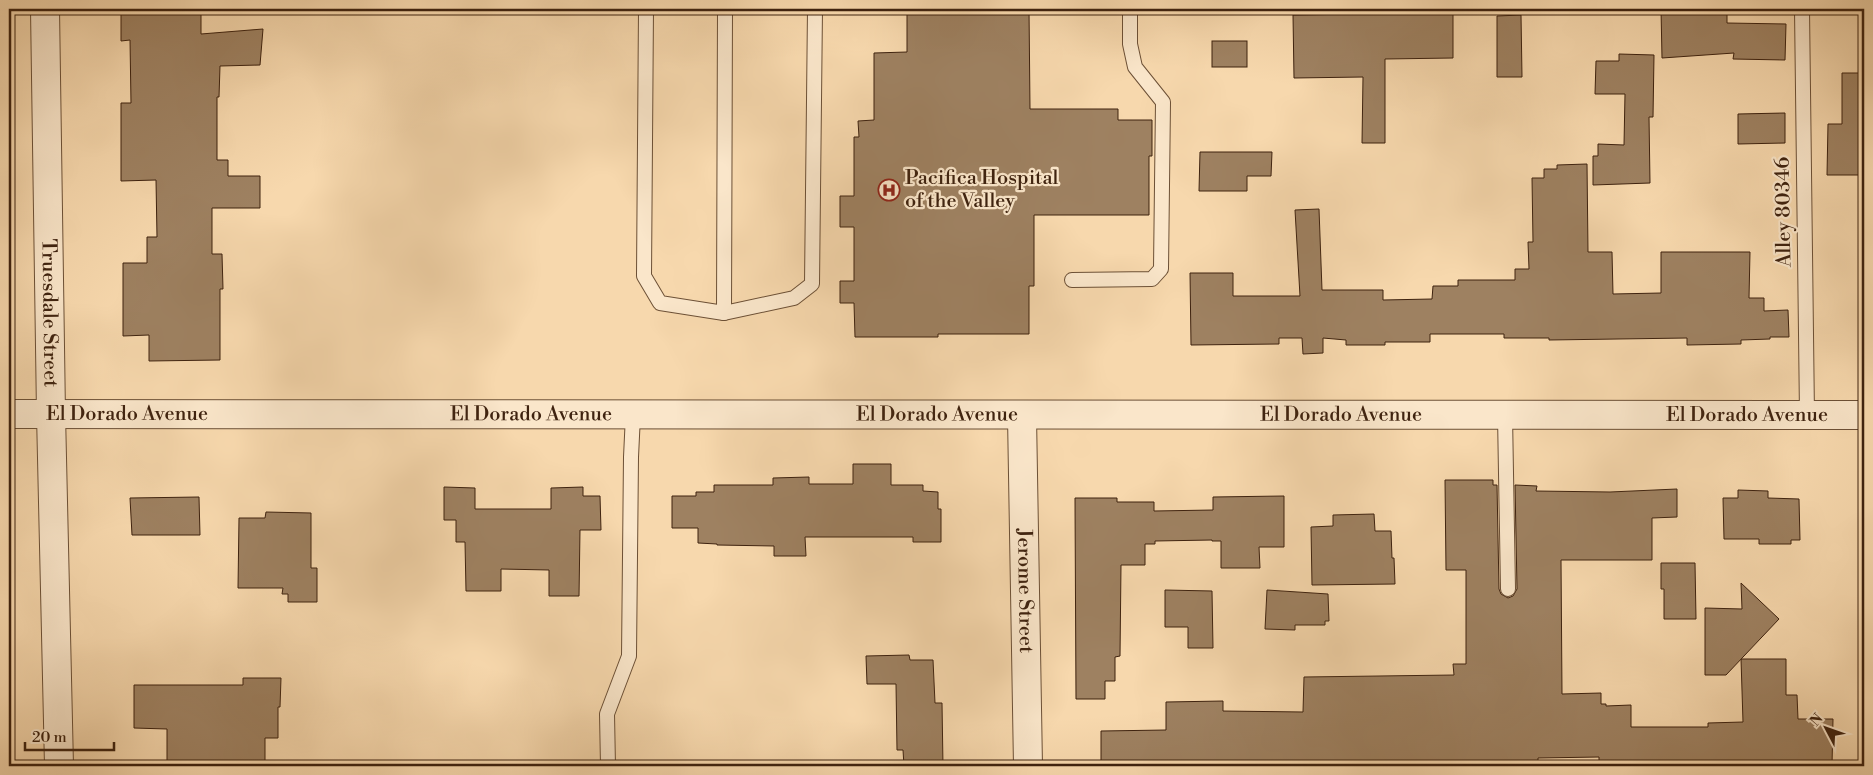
<svg xmlns="http://www.w3.org/2000/svg" width="1873" height="775" viewBox="0 0 1873 775" font-family="'Libre Bodoni',serif">
  <rect width="100%" height="100%" fill="#f7d8ad"/>
  <filter id="stains"><feTurbulence type="fractalNoise" baseFrequency=".004" numOctaves="4"/><feColorMatrix values="0 0 0 0 .2 0 0 0 0 .09 0 0 0 0 .02 0 0 0 .5 -.17"/></filter>
  <radialGradient id="worn" r=".72"><stop offset=".6" stop-color="#630" stop-opacity="0"/><stop offset="1" stop-color="#630" stop-opacity=".3"/></radialGradient>
  <g fill="#9e8161" stroke="#3e220f">
    <polygon points="121,9 201,9 201,34 263,29 260,65 220,66 219,97 217,97 217,160 228,160 228,176 260,176 260,208 212,208 212,254 222,254 223,289 220,289 220,360 149,361 149,335 123,336 123,263 147,263 147,237 157,237 156,180 121,181 121,103 131,103 130,40 121,41"/>
    <polygon points="907,9 1029,9 1030,109 1118,109 1118,120 1152,120 1152,156 1149,156 1149,215 1034,215 1034,286 1029,286 1029,334 938,334 938,337 855,337 854,303 840,303 840,281 854,281 854,227 840,227 840,196 854,196 854,137 859,137 858,121 874,120 874,53 907,52"/>
    <polygon points="1361,9 1453,9 1453,58 1385,59 1385,143 1362,143 1363,77 1294,78 1293,15 1361,14"/>
    <polygon points="1661,9 1727,9 1727,23 1786,24 1785,60 1733,59 1734,53 1662,58"/>
    <polygon points="1521,15 1522,77 1497,77 1497,16"/>
    <rect x="1212" y="41" width="35" height="26"/>
    <polygon points="1619,54 1654,55 1653,117 1649,117 1650,183 1593,185 1593,156 1598,156 1598,144 1624,145 1625,94 1595,94 1596,61 1619,61"/>
    <polygon points="1842,73 1864,73 1864,175 1827,175 1828,124 1842,124"/>
    <polygon points="1785,113 1785,143 1738,144 1738,114"/>
    <polygon points="1200,152 1272,152 1271,176 1247,176 1247,191 1199,191"/>
    <polygon points="1587,164 1588,252 1612,252 1613,294 1661,293 1661,252 1750,252 1749,298 1764,298 1764,311 1788,310 1789,337 1770,337 1770,339 1741,340 1741,344 1687,345 1687,338 1549,340 1549,338 1504,338 1504,334 1430,334 1430,342 1385,342 1385,345 1346,345 1346,340 1323,338 1323,353 1303,354 1302,338 1279,338 1279,344 1191,345 1190,273 1233,273 1233,296 1300,296 1295,210 1319,209 1322,290 1383,290 1383,300 1432,299 1433,286 1458,286 1458,280 1515,280 1515,269 1529,269 1528,242 1533,242 1532,178 1544,178 1544,169 1557,169 1557,165"/>
    <polygon points="853,464 891,464 891,485 923,485 923,491 938,492 938,509 941,509 941,542 913,542 913,537 805,537 806,556 774,556 774,546 717,545 717,544 698,543 698,528 672,528 672,496 696,496 696,492 714,492 714,485 773,485 773,478 809,477 809,484 853,484"/>
    <polygon points="1445,480 1493,480 1493,485 1497,485 1499,589 1501,594 1508,598 1513,596 1517,589 1515,485 1537,486 1536,491 1610,492 1677,489 1677,517 1652,518 1652,560 1561,560 1562,694 1601,693 1601,704 1606,704 1606,706 1631,705 1631,727 1708,727 1708,723 1743,722 1741,659 1786,659 1786,695 1797,695 1798,719 1833,719 1832,766 1599,766 1599,757 1538,758 1538,766 1101,766 1101,731 1166,730 1166,702 1223,701 1223,711 1303,712 1304,677 1454,675 1453,664 1466,664 1466,570 1446,570"/>
    <polygon points="444,487 475,488 475,509 551,509 551,488 583,487 583,496 600,496 601,530 580,530 579,596 549,596 549,570 501,569 501,591 466,591 465,542 456,542 456,520 444,520"/>
    <polygon points="1738,490 1768,491 1768,498 1799,499 1800,540 1791,540 1791,544 1759,544 1759,539 1724,539 1723,498 1738,498"/>
    <polygon points="1284,496 1284,547 1259,547 1260,568 1221,568 1221,541 1212,541 1212,540 1155,541 1155,544 1145,544 1145,565 1121,565 1120,656 1115,657 1115,681 1105,681 1105,699 1076,699 1075,498 1117,498 1117,502 1154,502 1154,511 1213,510 1213,497"/>
    <polygon points="199,497 200,535 132,535 130,498"/>
    <polygon points="266,512 311,513 311,568 317,568 317,602 288,602 288,594 282,594 283,588 238,588 239,518 265,518"/>
    <polygon points="1374,514 1375,531 1391,531 1392,558 1394,558 1395,584 1312,585 1311,527 1333,526 1333,515"/>
    <polygon points="1661,563 1695,563 1696,619 1664,619 1664,589 1661,589"/>
    <polygon points="1741,583 1779,619 1726,675 1705,675 1705,608 1742,609"/>
    <polygon points="1165,590 1212,591 1213,648 1188,648 1188,627 1165,627"/>
    <polygon points="1267,590 1328,594 1329,621 1325,621 1325,625 1295,625 1295,630 1265,629"/>
    <polygon points="909,655 910,660 933,660 935,703 942,703 943,766 904,766 903,750 897,750 896,684 867,684 866,656"/>
    <polygon points="243,678 281,678 280,707 278,707 278,738 265,738 265,766 167,766 167,729 134,728 134,685 243,685"/>
  </g>
  <g fill="none" stroke-linecap="round" stroke-linejoin="round">
    <g stroke="#6c5036" stroke-width="16">
      <g id="service">
        <polyline points="646,9 644,276 660,303 724,313 794,298 812,284 815,9"/>
        <polyline points="1802,9 1807,415"/>
        <polyline points="1072,280 1152,279 1161,269 1163,102 1135,67 1130,44 1130,9"/>
        <polyline points="724,313 725,9"/>
        <polyline points="1505,415 1508,589"/>
        <polyline points="608,766 607,714 629,656 631,457 633,415"/>
      </g>
    </g>
    <g stroke="#6c5036" stroke-width="30">
      <g id="minor">
        <path id="s1" d="M45 9 51 414 59 766"/>
        <path id="s2" d="M9 414 1864 415"/>
        <path id="s3" d="M1022 416 1028 766"/>
      </g>
    </g>
    <use href="#service" stroke="#fae6ca" stroke-width="14"/>
    <use href="#minor" stroke="#fae6ca" stroke-width="28"/>
  </g>
  <defs>
    <g id="hospital-ring" transform="scale(1.125)"><circle r="9.5" fill="#fae6ca" stroke="#8f2418" stroke-width="1.5"/><path d="M-5-5h3v3.5h4V-5h3V5h-3V1.5h-4V5h-3Z" fill="#8f2418"/></g>
  </defs>
  <g fill-rule="evenodd">
    <use href="#hospital-ring" x="889" y="190"/>
  </g>
  <g text-anchor="middle" dominant-baseline="central" stroke-width="4.5" stroke-linejoin="round" paint-order="stroke">
    <g font-size="20" fill="#3e220f" stroke="#fae6ca" text-anchor="start">
      <text x="905" y="178">Pacifica Hospital<tspan x="905" dy="23">of the Valley</tspan></text>
    </g>
    <g font-size="20" fill="#3e220f" stroke="#fae6ca">
      <text transform="translate(1784 212) rotate(-91)">Alley 80346</text>
      <text stroke="none"><textPath href="#s1" startOffset="304">Truesdale Street</textPath></text>
      <text stroke="none"><textPath href="#s2" startOffset="118">El Dorado Avenue</textPath></text>
      <text stroke="none"><textPath href="#s2" startOffset="522">El Dorado Avenue</textPath></text>
      <text stroke="none"><textPath href="#s2" startOffset="1332">El Dorado Avenue</textPath></text>
      <text stroke="none"><textPath href="#s2" startOffset="1738">El Dorado Avenue</textPath></text>
      <text stroke="none"><textPath href="#s2" startOffset="928">El Dorado Avenue</textPath></text>
      <text stroke="none"><textPath href="#s3" startOffset="175">Jerome Street</textPath></text>
    </g>
  </g>
  <rect width="1873" height="775" fill="none" stroke="#f7d8ad" stroke-width="30"/>
  <rect x="10" y="10" width="1853" height="755" fill="none" stroke="#3e220f" stroke-width="2.5"/>
  <rect x="15" y="15" width="1843" height="745" fill="none" stroke="#3e220f"/>
  <g transform="translate(1826 728) rotate(311)" stroke="#fae6ca" stroke-width="4" paint-order="stroke">
  <path d="M0-4L9 19L0 12L-9 19Z" fill="#3e220f"/>
  <text y="-8" font-size="14" font-weight="bold" text-anchor="middle" fill="#3e220f">N</text>
  </g>
  <path d="M25 742v8h89v-8" fill="none" stroke="#3e220f" stroke-width="2.5"/>
  <text x="32" y="742" font-size="15" fill="#3e220f" stroke="#fae6ca" stroke-width="4" paint-order="stroke">20 m</text>
  <rect width="100%" height="100%" filter="url(#stains)"/>
  <rect width="100%" height="100%" fill="url(#worn)"/>
</svg>
